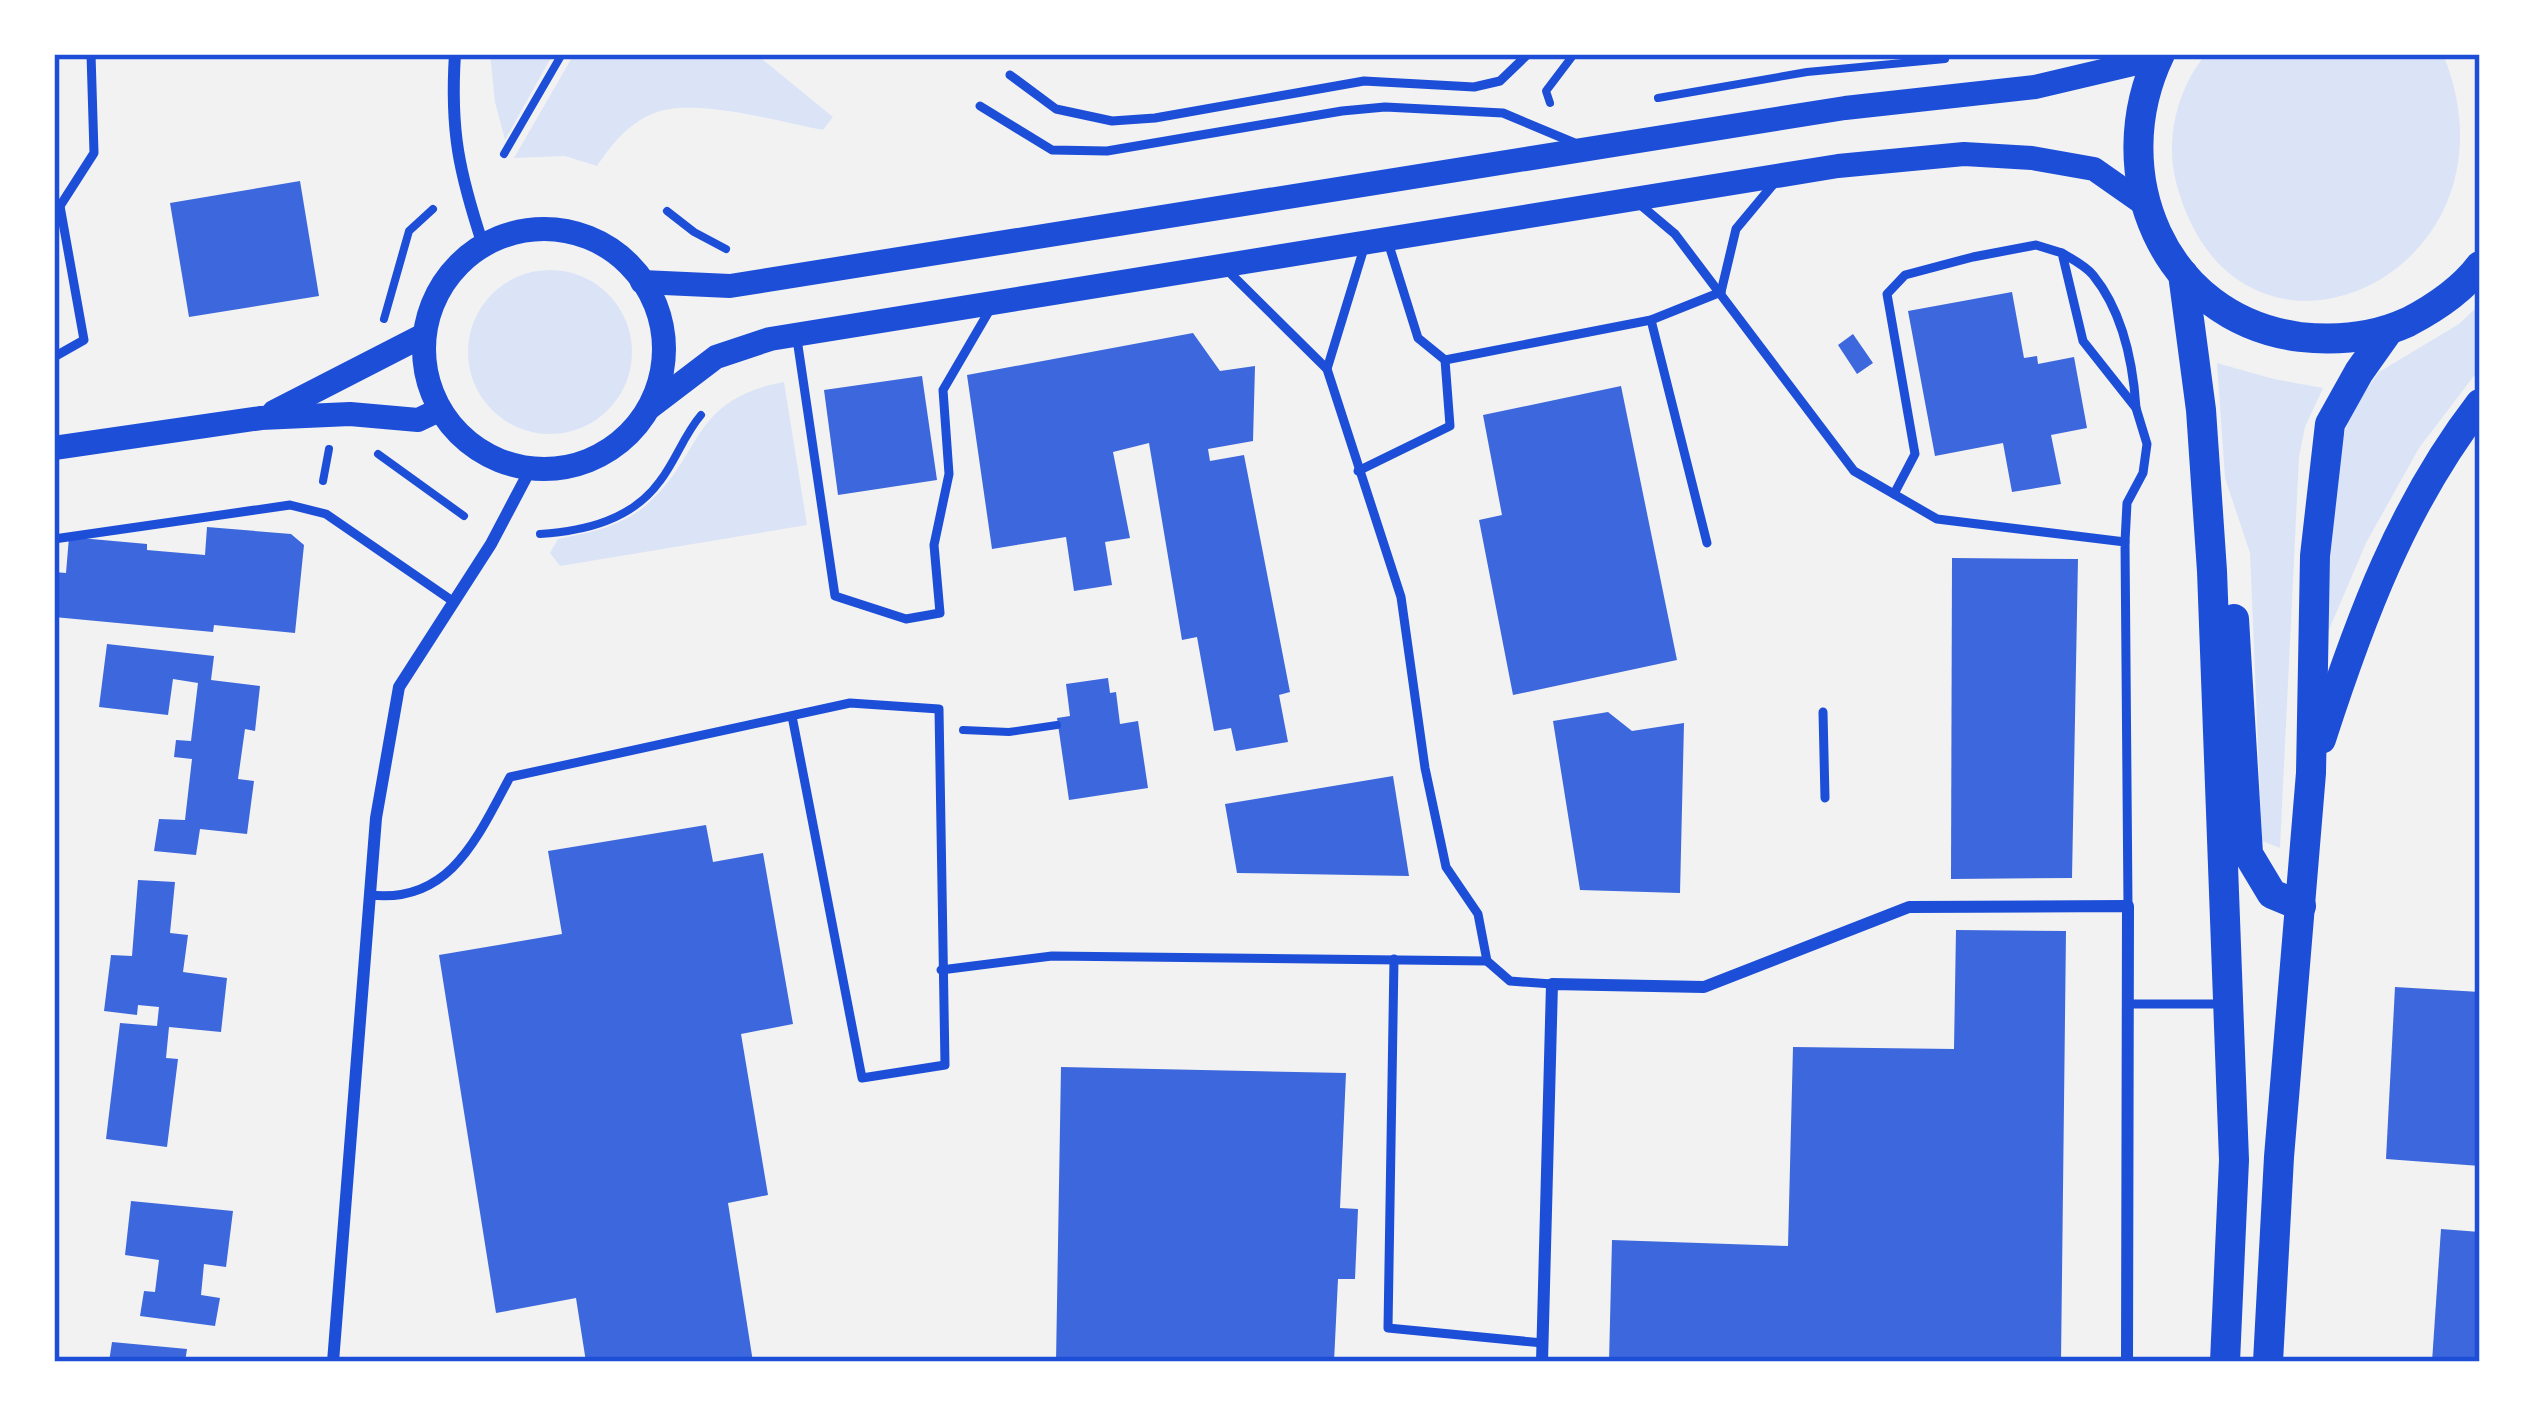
<svg xmlns="http://www.w3.org/2000/svg" width="2534" height="1416" viewBox="0 0 2534 1416" font-family="'Asap Condensed',sans-serif">
  <rect width="100%" height="100%" fill="#f2f2f2"/>
  <g fill="#dbe4f7">
    <polygon points="490,54 553,54 505,140 495,102"/>
    <path d="M574 54H756L833 117 823 130C780 122 692 96 652 114 628 124 611 145 597 166L565 156 514 158Z"/>
    <path d="M2206 54H2443C2534 276 2235 411 2176 182 2165 138 2177 89 2206 54Z"/>
    <circle cx="550" cy="352" r="82"/>
    <polygon points="2480,304 2480,368 2419,448 2366,543 2325,639 2337,456 2352,410 2379,372 2459,324"/>
    <polygon points="2217,363 2274,379 2323,388 2305,427 2299,457 2280,848 2262,841 2250,553 2225,478"/>
    <path d="M784 382 807 525 560 566 550 553 558 539C588 533 619 527 644 507 705 455 688 400 784 382Z"/>
  </g>
  <g fill="#3d67dc">
    <polygon points="300,181 319,296 189,317 170,203"/>
    <polygon points="2012,292 2024,358 2037,356 2038,364 2074,357 2087,428 2051,435 2061,484 2012,492 2003,443 1935,456 1908,311"/>
    <polygon points="1193,333 1220,371 1255,366 1253,441 1208,449 1210,461 1244,455 1290,692 1279,695 1288,742 1236,751 1231,728 1214,731 1197,637 1182,640 1149,443 1113,452 1130,538 1105,542 1112,585 1074,591 1066,537 992,549 967,375"/>
    <polygon points="1853,334 1873,363 1857,374 1838,345"/>
    <polygon points="922,376 937,480 838,495 824,390"/>
    <polygon points="1621,386 1677,660 1513,695 1479,520 1502,515 1483,415"/>
    <polygon points="207,527 291,534 304,545 295,633 214,625 213,632 54,617 54,572 66,573 69,537 147,544 147,550 205,555"/>
    <polygon points="1952,558 2078,559 2072,878 1951,879"/>
    <polygon points="107,644 214,656 211,680 260,686 255,731 245,729 238,779 254,781 247,834 200,829 196,855 154,851 159,819 185,820 192,759 174,757 176,740 191,741 198,683 173,679 168,715 99,707"/>
    <polygon points="1108,678 1110,693 1116,692 1120,724 1138,721 1148,788 1069,800 1057,718 1070,716 1066,684"/>
    <polygon points="1608,712 1632,731 1684,723 1680,893 1580,890 1553,721"/>
    <polygon points="1393,776 1409,876 1237,873 1225,804"/>
    <polygon points="706,825 713,862 763,853 793,1024 741,1034 768,1195 728,1203 753,1362 586,1362 576,1298 496,1313 439,955 562,934 548,851"/>
    <polygon points="138,880 175,882 170,933 188,935 183,972 227,978 221,1032 169,1027 166,1058 178,1059 167,1147 106,1139 120,1023 157,1026 159,1007 138,1005 137,1015 104,1011 111,955 132,956"/>
    <polygon points="1956,930 2066,931 2061,1362 1609,1362 1612,1240 1788,1246 1793,1047 1954,1049"/>
    <polygon points="2395,987 2480,992 2480,1166 2386,1159"/>
    <polygon points="1061,1067 1346,1073 1340,1208 1358,1209 1355,1279 1338,1279 1334,1362 1056,1362"/>
    <polygon points="131,1201 233,1211 226,1267 204,1264 201,1295 220,1298 215,1326 140,1316 144,1291 155,1292 159,1260 125,1255"/>
    <polygon points="2441,1229 2480,1232 2480,1362 2432,1362"/>
    <polygon points="112,1342 187,1349 185,1362 109,1362"/>
  </g>
  <g fill="none" stroke-linecap="round" stroke-linejoin="round">
    <g stroke="#1d4ed8" stroke-width="8">
      <polyline points="1658,98 1807,72 1945,59"/>
      <polyline points="1550,103 1546,91 1574,54"/>
      <polyline points="504,154 562,54"/>
      <polyline points="667,211 694,232 726,249"/>
      <polyline points="384,319 409,231 433,209"/>
      <polyline points="378,454 464,516"/>
      <polyline points="323,481 329,449"/>
      <path d="M540 534C585 531 632 520 660 481 676 460 684 435 701 415"/>
      <polyline points="963,730 1009,732 1057,725"/>
    </g>
    <g stroke="#1d4ed8" stroke-width="9">
      <polyline points="1010,75 1056,109 1112,121 1155,118 1364,81 1474,87 1500,81 1528,54"/>
      <polyline points="980,106 1052,150 1107,151 1342,111 1385,107 1503,113 1577,144"/>
      <polyline points="1637,202 1675,234 1854,471 1937,519 2125,542 2128,906"/>
      <polyline points="54,206 60,206 84,340 54,357"/>
      <polyline points="60,206 94,153 91,54"/>
      <polyline points="1388,242 1418,338 1445,360 1651,320 1721,292"/>
      <path d="M2062 253C2072 259 2086 266 2093 275 2123 312 2133 362 2136 408"/>
      <polyline points="1225,268 1327,369 1401,597 1425,768 1446,867 1478,914 1487,961 1510,981 1552,984"/>
      <polyline points="1721,292 1736,229 1776,181"/>
      <polyline points="1651,320 1707,543"/>
      <polyline points="797,339 835,596 906,619 940,613 934,545 949,474 943,390 992,306"/>
      <polyline points="1327,369 1364,248"/>
      <polyline points="1358,471 1450,426 1445,360"/>
      <polyline points="1894,494 1915,454 1887,294 1905,275 1973,257 2036,245 2062,253 2083,341 2136,408 2147,444 2143,473 2127,503 2125,542"/>
      <polyline points="54,539 290,505 326,514 454,602"/>
      <polyline points="1823,712 1825,798"/>
      <path d="M370 895C450 904 477 838 510 777L850 703 939 709 945 1065 862 1078 792 716"/>
      <polyline points="1394,959 1388,1328 1543,1343"/>
      <polyline points="941,970 1052,956 1487,961"/>
      <polyline points="2131,1004 2221,1004"/>
    </g>
    <g stroke="#1d4ed8" stroke-width="12">
      <path d="M455 54C450 131 459 172 483 245"/>
      <polyline points="333,1362 376,818 399,687 491,544 530,470"/>
      <polyline points="1542,1362 1552,984 1704,987 1909,907 2128,906 2127,1362"/>
    </g>
    <g stroke="#1d4ed8" stroke-width="24">
      <circle cx="544" cy="349" r="120"/>
      <polyline points="642,282 730,286 1845,108 2035,87 2158,58"/>
      <polyline points="649,408 716,357 770,339 1838,166 1964,154 2032,158 2094,169 2144,204"/>
      <polyline points="274,412 424,335"/>
      <polyline points="54,448 261,418 350,414 418,420 439,410"/>
    </g>
    <g stroke="#1d4ed8" stroke-width="30">
      <path d="M2160 54C2103 172 2162 319 2300 337 2337 341 2373 338 2408 322 2435 308 2461 291 2480 266"/>
      <polyline points="2183,274 2201,410 2212,571 2234,1160 2225,1362"/>
      <polyline points="2234,619 2248,854 2272,894 2301,906"/>
      <path d="M2321 739C2360 619 2402 505 2480 404"/>
      <polyline points="2268,1362 2279,1157 2311,773 2315,556 2330,424 2359,372 2388,331"/>
    </g>
  </g>
  <rect width="2534" height="1416" fill="none" stroke="#ffffff" stroke-width="114"/>
  <rect x="57" y="57" width="2420" height="1302" fill="none" stroke="#1d4ed8" stroke-width="4.5"/>
</svg>
